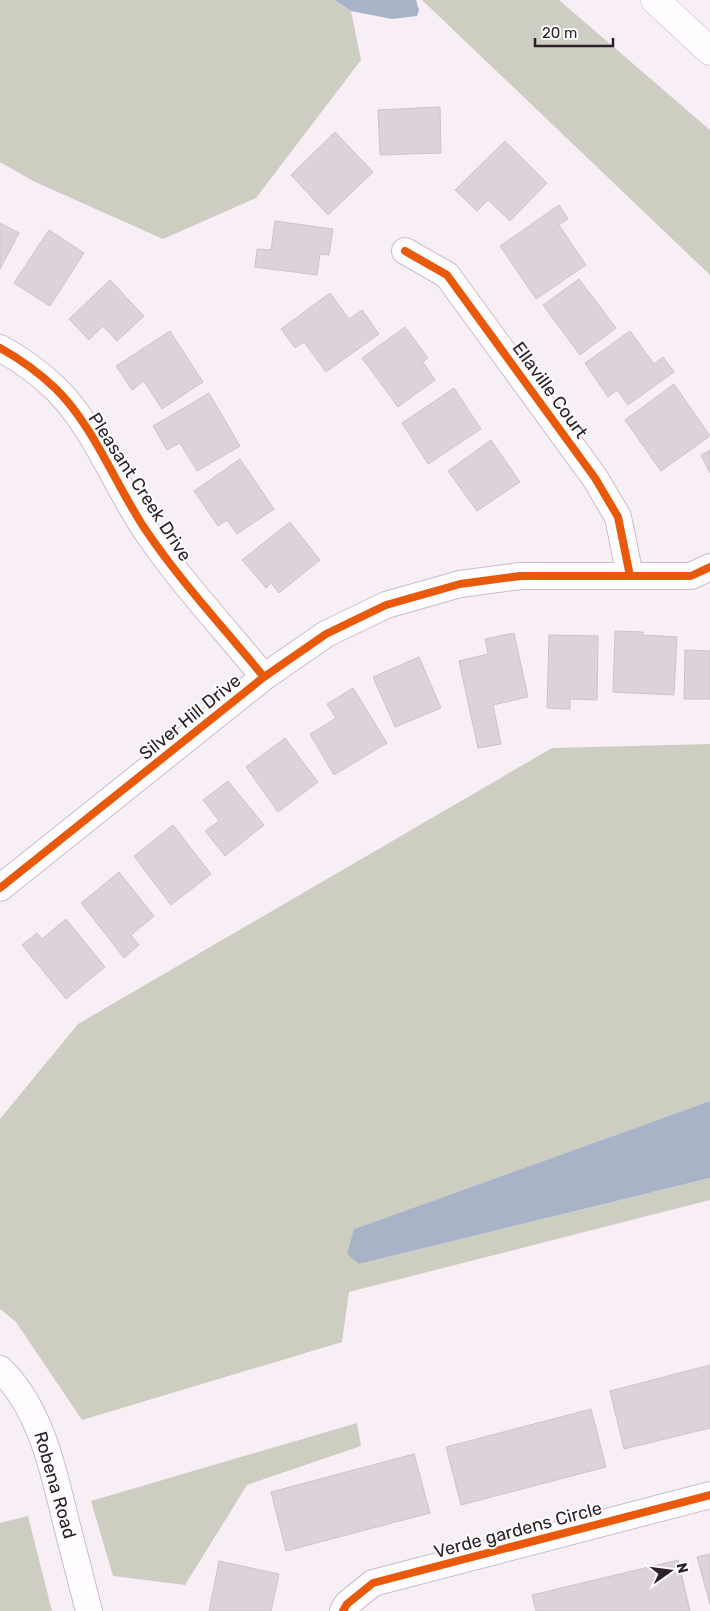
<svg xmlns="http://www.w3.org/2000/svg" width="710" height="1611" viewBox="0 0 710 1611" font-family="Rubik,sans-serif">
  <rect width="100%" height="100%" fill="#f8eef6"/>
  <g fill="#cdcec1">
    <polygon points="0,0 335,0 351,11 361,60 256,198 163,239 33,181 0,162"/>
    <polygon points="422,0 559,0 710,130 710,275"/>
    <polygon points="710,744 710,1101 354,1229 359,1264 710,1178 710,1200 349,1292 342,1342 82,1420 16,1322 0,1309 0,1119 78,1024 552,748"/>
    <polygon points="357,1423 361,1446 247,1485 185,1585 113,1576 91,1501"/>
    <polygon points="28,1516 52,1611 0,1611 0,1523"/>
  </g>
  <g fill="#a8b3c8">
    <polygon points="335,0 416,0 419,10 417,16 392,19 351,11"/>
    <polygon points="710,1101 710,1178 359,1264 347,1254 354,1229"/>
  </g>
  <g fill="#dcd2da" stroke="#cec3cb">
    <polygon points="440,107 441,153 380,155 378,110"/>
    <polygon points="335,132 373,172 328,215 291,175"/>
    <polygon points="505,141 547,183 510,221 488,200 477,211 455,190"/>
    <polygon points="559,205 568,219 559,225 586,265 536,299 500,246"/>
    <polygon points="275,221 333,229 329,255 320,254 317,275 255,267 257,249 271,250"/>
    <polygon points="0,223 19,233 0,269"/>
    <polygon points="49,230 84,253 50,306 14,283"/>
    <polygon points="579,279 616,328 580,355 543,305"/>
    <polygon points="110,280 144,316 117,341 103,326 89,340 69,319"/>
    <polygon points="330,293 349,319 362,310 379,334 326,372 304,342 295,348 281,329"/>
    <polygon points="405,327 428,358 423,362 435,380 398,407 362,358"/>
    <polygon points="170,331 203,382 162,409 144,381 132,390 116,366"/>
    <polygon points="630,331 654,364 663,357 674,372 628,405 617,390 608,397 585,363"/>
    <polygon points="674,384 710,436 661,471 625,420"/>
    <polygon points="454,388 481,429 428,464 402,423"/>
    <polygon points="209,393 240,446 197,471 180,443 167,450 153,426"/>
    <polygon points="491,440 520,482 477,511 448,471"/>
    <polygon points="710,450 710,473 701,455"/>
    <polygon points="240,459 274,509 237,534 227,520 218,526 194,491"/>
    <polygon points="290,522 320,560 279,593 271,583 266,588 242,560"/>
    <polygon points="615,631 643,632 643,635 677,637 674,695 613,692"/>
    <polygon points="514,633 528,697 493,705 501,744 478,748 459,661 488,654 485,639"/>
    <polygon points="549,635 598,636 597,700 570,699 570,709 547,708"/>
    <polygon points="685,650 710,651 710,699 684,699"/>
    <polygon points="419,657 441,708 395,727 373,677"/>
    <polygon points="353,688 387,743 334,775 310,734 336,718 327,704"/>
    <polygon points="285,738 318,782 278,812 246,767"/>
    <polygon points="228,781 264,825 225,856 205,831 219,821 203,800"/>
    <polygon points="173,825 211,874 171,905 134,856"/>
    <polygon points="119,872 154,916 131,935 139,945 124,958 81,903"/>
    <polygon points="66,919 105,967 66,999 22,945 37,933 42,939"/>
    <polygon points="710,1365 710,1428 624,1449 610,1391"/>
    <polygon points="591,1409 606,1467 461,1505 446,1447"/>
    <polygon points="414,1454 430,1513 286,1551 271,1492"/>
    <polygon points="710,1554 710,1604 697,1557"/>
    <polygon points="678,1560 690,1611 536,1611 532,1595"/>
    <polygon points="219,1561 279,1574 271,1611 209,1611"/>
  </g>
  <g fill="none" stroke-linecap="round" stroke-linejoin="round">
    <g stroke="#c8bec7" stroke-width="28">
      <g id="minor">
        <polyline points="405,251 447,275 595,478 618,517 630,576"/>
        <path d="M0 348C20 359 38 372 55 388 94 426 115 484 145 529 180 581 224 628 264 677"/>
        <polyline points="0,888 264,677 326,634 386,605 460,584 520,576 691,576 710,567"/>
        <path d="M0 1369C39 1406 53 1467 65 1518 73 1549 81 1580 89 1611"/>
        <polyline points="343,1611 347,1604 373,1583 710,1495"/>
      </g>
    </g>
    <g stroke="#c8bec7" stroke-width="29">
      <polyline id="highway" points="655,0 710,51"/>
    </g>
    <use href="#minor" stroke="#fefcfe" stroke-width="26"/>
    <use href="#highway" stroke="#fefcfe" stroke-width="28"/>
    <g stroke="#fdfdfd" stroke-width="11">
      <g id="cycleway">
        <polyline points="405,251 447,275 595,478 618,517 630,576"/>
        <path d="M0 348C20 359 38 372 55 388 94 426 115 484 145 529 180 581 224 628 264 677"/>
        <polyline points="0,888 264,677 326,634 386,605 460,584 520,576 691,576 710,567"/>
        <polyline points="343,1611 347,1604 373,1583 710,1495"/>
      </g>
    </g>
    <use href="#cycleway" stroke="#e8590c" stroke-width="8"/>
  </g>
  <g text-anchor="middle" dominant-baseline="central" stroke-width="4" stroke-linejoin="round" paint-order="stroke">
    <g font-size="18" fill="#2c212b" stroke="#fdfdfd">
      <text transform="translate(550 390) rotate(54)">Ellaville Court</text>
      <text transform="translate(140 487) rotate(57)">Pleasant Creek Drive</text>
      <text transform="translate(190 717) rotate(-39)">Silver Hill Drive</text>
      <text transform="translate(55 1485) rotate(74)">Robena Road</text>
      <text transform="translate(518 1530) rotate(-15)">Verde gardens Circle</text>
    </g>
  </g>
  <g transform="translate(670 1571) rotate(76)" stroke="#fdfdfd" stroke-width="4" paint-order="stroke">
  <path d="M0-4L9 19L0 12L-9 19Z" fill="#2c212b"/>
  <text y="-8" font-size="14" font-weight="bold" text-anchor="middle" fill="#2c212b">N</text>
  </g>
  <path d="M535 38v8h78v-8" fill="none" stroke="#2c212b" stroke-width="2.5"/>
  <text x="542" y="38" font-size="15" fill="#2c212b" stroke="#fdfdfd" stroke-width="4" paint-order="stroke">20 m</text>
</svg>
